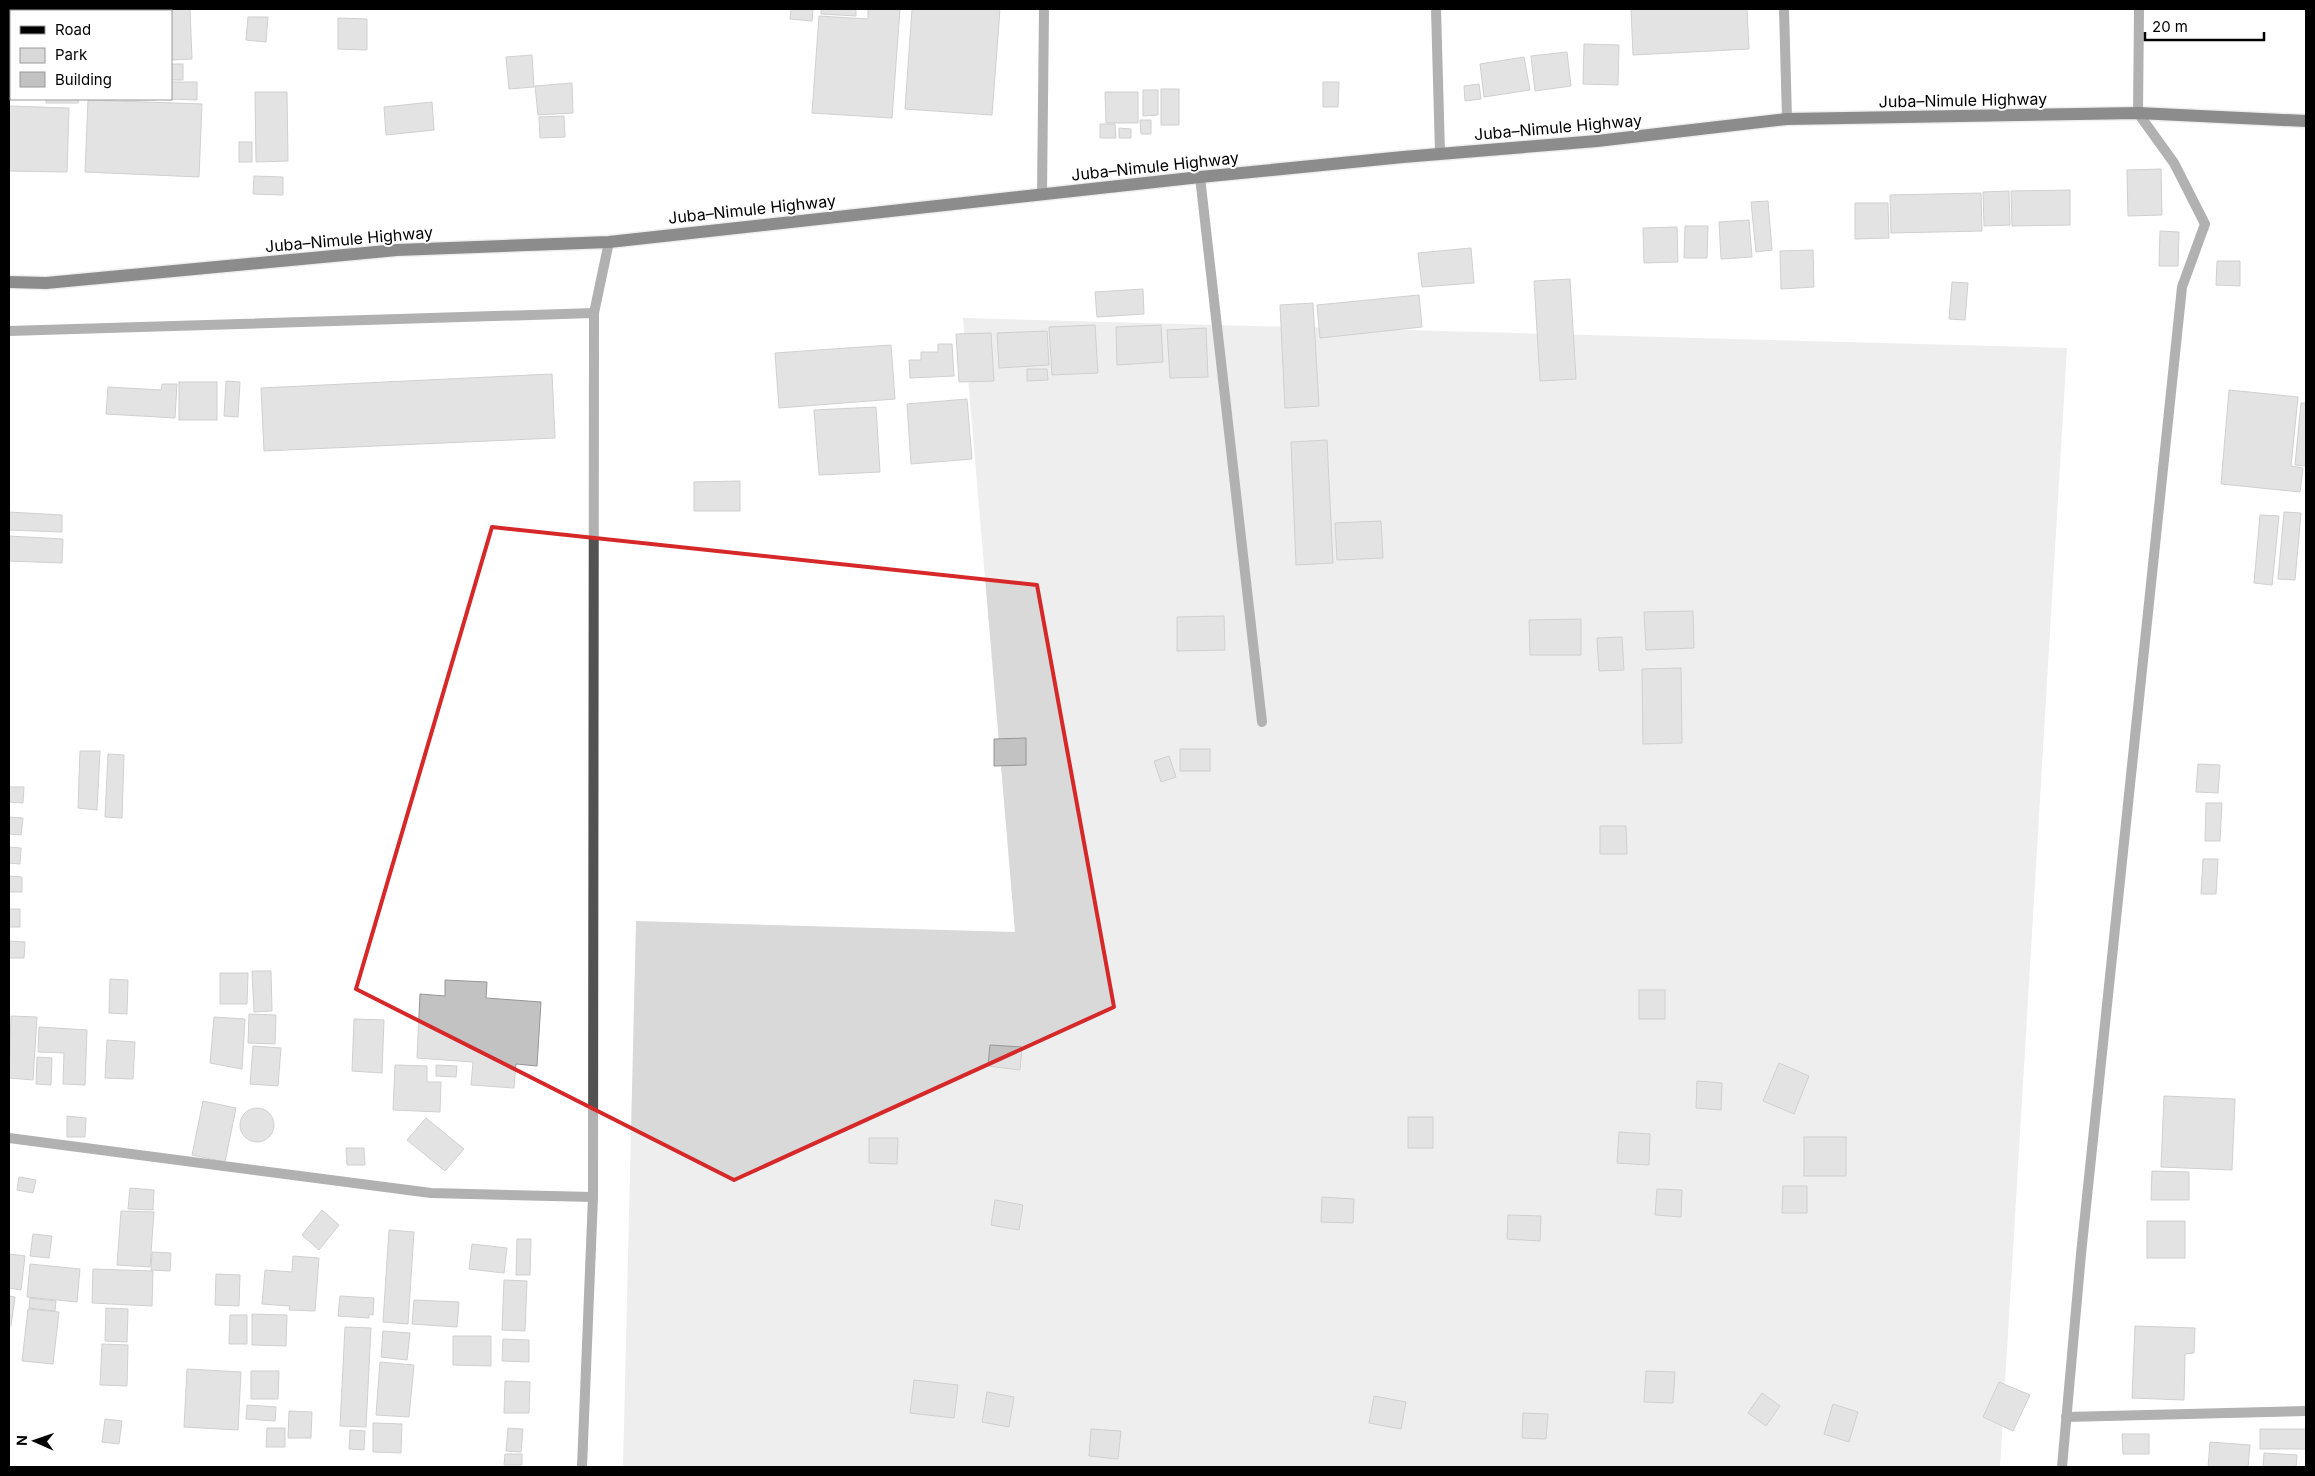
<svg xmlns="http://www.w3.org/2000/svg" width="2315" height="1476" viewBox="0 0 2315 1476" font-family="Inter,sans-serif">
  <rect width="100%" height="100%" fill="#fff"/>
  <polygon fill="#d9d9d9" points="963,318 2067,348 2000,1467 623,1467 636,921 1015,932"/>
  <g fill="#c2c2c2" stroke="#969696">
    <polygon points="10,9 56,9 56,11 11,12"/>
    <rect x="61" y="9" width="23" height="2"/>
    <polygon points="158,9 190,9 192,59 171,60 171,11 158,11"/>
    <polygon points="791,9 813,9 812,21 790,19"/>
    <polygon points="821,9 856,9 856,16 821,14"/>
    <polygon points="868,9 900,9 892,118 812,113 819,16 868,19"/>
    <polygon points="912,9 1000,9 992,115 905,109"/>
    <polygon points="1631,9 1747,9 1749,49 1633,55"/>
    <polygon points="248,17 268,17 266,42 246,40"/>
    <polygon points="338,18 367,19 367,50 338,49"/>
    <polygon points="1584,44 1619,45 1618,85 1583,84"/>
    <polygon points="1567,52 1571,86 1535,91 1531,56"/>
    <polygon points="532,55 534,87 509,89 506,57"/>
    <rect x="9" y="56" width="2" height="40"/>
    <polygon points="1524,57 1530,90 1484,97 1480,64"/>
    <rect x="171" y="64" width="12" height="16"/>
    <polygon points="171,82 197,82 197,100 169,99 171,99"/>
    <polygon points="1323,82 1339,82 1338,107 1323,107"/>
    <polygon points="572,83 573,113 538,115 535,86"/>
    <polygon points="1479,84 1481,99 1465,101 1464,86"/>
    <rect x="1161" y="89" width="18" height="36"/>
    <polygon points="1143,90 1158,90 1158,115 1143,116"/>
    <polygon points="255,92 287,92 288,161 256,162"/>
    <polygon points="1105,92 1138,92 1138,123 1106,123"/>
    <polygon points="46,99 79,99 78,103 46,103"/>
    <rect x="124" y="99" width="32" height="1"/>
    <polygon points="88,100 202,104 199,177 85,172"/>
    <polygon points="432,102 434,130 386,135 384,107"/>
    <polygon points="9,106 69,108 67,172 9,171"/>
    <polygon points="564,116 565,137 540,138 539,117"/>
    <polygon points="1140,120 1151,120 1151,134 1141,134"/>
    <polygon points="1100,124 1115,124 1116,138 1100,138"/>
    <polygon points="1119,128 1131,129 1131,138 1119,138"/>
    <rect x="239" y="142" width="13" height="20"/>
    <polygon points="2161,169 2162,215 2128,216 2127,170"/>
    <polygon points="254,176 283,177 283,195 253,194"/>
    <polygon points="2070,190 2070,225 2012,226 2011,191"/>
    <polygon points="2009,191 2010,225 1984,226 1983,192"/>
    <polygon points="1981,193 1982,231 1891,233 1890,195"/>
    <polygon points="1768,201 1772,250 1756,252 1751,202"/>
    <polygon points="1855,203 1888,203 1889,238 1855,239"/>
    <polygon points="1749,220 1752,257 1721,259 1719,222"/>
    <polygon points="1685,226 1708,226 1707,258 1684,258"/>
    <polygon points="1677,227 1678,262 1644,263 1643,228"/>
    <polygon points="2160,231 2179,232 2178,266 2159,266"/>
    <polygon points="1471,248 1474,283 1422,287 1418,253"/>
    <polygon points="1813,250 1814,287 1781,289 1780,251"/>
    <polygon points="2217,261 2240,261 2240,286 2216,285"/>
    <polygon points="1570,279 1576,379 1540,381 1534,281"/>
    <polygon points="1952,282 1968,283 1965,320 1949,319"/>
    <polygon points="1143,289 1144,314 1097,317 1095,292"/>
    <polygon points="1419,295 1422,327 1320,338 1317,305"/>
    <polygon points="1313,303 1319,406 1285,408 1280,305"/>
    <polygon points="1095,325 1098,373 1052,375 1049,327"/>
    <polygon points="1161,325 1163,362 1117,365 1116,327"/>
    <polygon points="1206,328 1208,377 1170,378 1167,330"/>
    <polygon points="1047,331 1049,365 999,368 997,333"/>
    <polygon points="991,333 994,381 959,382 956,334"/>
    <polygon points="938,344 952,344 954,376 910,378 909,360 921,360 921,352 938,352"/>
    <polygon points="891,345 895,399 779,408 775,353"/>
    <polygon points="1027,369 1047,369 1048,380 1027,381"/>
    <polygon points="552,374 555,438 264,451 261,388"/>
    <polygon points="226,381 240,382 238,417 224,416"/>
    <rect x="179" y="382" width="38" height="38"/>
    <polygon points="162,384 177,384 175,418 106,414 108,387 161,390"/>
    <polygon points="2229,390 2298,397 2291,466 2303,468 2300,492 2221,484"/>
    <polygon points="967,399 972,459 911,464 907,404"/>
    <polygon points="2301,403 2306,403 2306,466 2295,465"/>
    <polygon points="876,407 880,472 819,475 814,410"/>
    <polygon points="1327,440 1333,563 1296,565 1291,442"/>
    <polygon points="740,481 740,511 694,511 694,482"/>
    <polygon points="9,512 62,515 62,532 9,530"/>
    <polygon points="2284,512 2301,513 2295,580 2278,579"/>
    <polygon points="2260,515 2279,516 2272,585 2254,583"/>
    <polygon points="1381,521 1383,558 1337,560 1335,523"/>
    <polygon points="9,536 63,539 62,563 9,561"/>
    <polygon points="1693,611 1694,648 1646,650 1644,612"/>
    <polygon points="1224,616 1225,650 1177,651 1177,617"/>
    <polygon points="1581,619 1581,655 1530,655 1529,620"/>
    <polygon points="1622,637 1624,670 1599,671 1597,638"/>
    <polygon points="1681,668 1682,743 1643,744 1642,669"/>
    <polygon points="1026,738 1026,765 994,766 994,739"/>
    <rect x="1180" y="749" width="30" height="22"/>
    <polygon points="80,751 100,751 97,810 78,808"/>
    <polygon points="108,754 124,755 122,818 105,817"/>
    <polygon points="1169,756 1176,777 1161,782 1154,761"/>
    <polygon points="2198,764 2220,765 2218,793 2196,792"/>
    <polygon points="9,787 24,787 23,803 9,802"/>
    <polygon points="2206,803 2222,803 2220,841 2205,841"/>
    <polygon points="9,817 23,818 21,835 9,834"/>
    <polygon points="1600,826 1626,826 1627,854 1600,854"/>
    <polygon points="9,847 21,848 20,864 9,863"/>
    <polygon points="2203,859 2218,859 2216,894 2201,894"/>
    <polygon points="9,876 22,877 22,892 9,892"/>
    <rect x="9" y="909" width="11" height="18"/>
    <polygon points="9,941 25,942 24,958 9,958"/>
    <polygon points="252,971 271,971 272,1011 254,1012"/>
    <polygon points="220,973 248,973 247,1004 220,1004"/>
    <polygon points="110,979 128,980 127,1014 109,1013"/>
    <polygon points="445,980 487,982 486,998 541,1002 537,1066 516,1064 514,1088 471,1085 473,1062 417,1058 420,994 445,996"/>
    <rect x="1639" y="990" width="26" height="29"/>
    <polygon points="249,1014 276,1015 275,1044 248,1043"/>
    <polygon points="11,1016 37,1017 33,1080 9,1078"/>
    <polygon points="214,1017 245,1019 242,1069 210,1063"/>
    <polygon points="354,1019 384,1020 382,1073 352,1071"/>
    <polygon points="39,1027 87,1030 85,1085 63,1084 64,1053 38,1052"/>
    <polygon points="107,1040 135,1042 133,1079 105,1078"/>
    <polygon points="990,1045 1022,1047 1020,1070 988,1066"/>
    <polygon points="253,1046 281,1048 278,1086 250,1084"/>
    <polygon points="37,1057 52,1058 51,1085 36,1084"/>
    <polygon points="1779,1063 1809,1076 1794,1114 1763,1101"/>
    <polygon points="395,1065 427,1066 427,1082 441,1082 440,1112 393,1110"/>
    <polygon points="436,1065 457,1066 456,1077 436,1076"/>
    <polygon points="1697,1081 1722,1083 1721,1110 1696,1108"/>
    <polygon points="2164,1096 2235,1099 2232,1170 2161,1167"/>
    <polygon points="203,1101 236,1108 225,1162 192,1155"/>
    <circle cx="257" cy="1125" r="17"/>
    <polygon points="67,1116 86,1118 85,1137 67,1137"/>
    <rect x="1408" y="1117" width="25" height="31"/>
    <polygon points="426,1118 464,1149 445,1171 407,1140"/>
    <polygon points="1619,1132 1650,1134 1649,1165 1617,1163"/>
    <rect x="1804" y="1137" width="42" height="39"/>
    <polygon points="869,1138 898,1138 897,1164 869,1163"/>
    <polygon points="346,1148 364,1148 365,1165 347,1165"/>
    <polygon points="2152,1171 2189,1172 2189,1200 2151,1200"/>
    <polygon points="19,1177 36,1180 33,1193 17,1190"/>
    <polygon points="1783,1186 1807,1186 1807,1213 1782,1213"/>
    <polygon points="130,1188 154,1190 153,1210 128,1209"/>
    <polygon points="1657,1189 1682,1190 1681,1217 1655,1215"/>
    <polygon points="1322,1197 1354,1199 1353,1223 1321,1222"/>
    <polygon points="995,1200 1023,1205 1019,1230 991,1225"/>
    <polygon points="322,1210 339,1225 319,1250 302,1235"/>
    <polygon points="121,1211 154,1212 150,1267 117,1265"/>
    <polygon points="1508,1215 1541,1216 1540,1241 1507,1239"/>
    <rect x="2147" y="1221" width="38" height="37"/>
    <polygon points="389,1230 414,1232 408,1324 383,1322"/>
    <polygon points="33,1234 52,1236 49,1258 30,1256"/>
    <polygon points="517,1239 531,1239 530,1275 516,1275"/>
    <polygon points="472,1244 507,1248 504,1273 469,1269"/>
    <polygon points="152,1252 171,1253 170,1271 151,1270"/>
    <polygon points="9,1254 25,1256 21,1290 9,1288"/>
    <polygon points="293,1256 319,1258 315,1311 289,1310 290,1306 262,1304 265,1270 292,1272"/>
    <polygon points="30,1264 80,1269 77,1302 27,1297"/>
    <polygon points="93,1269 153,1271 152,1306 92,1303"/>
    <polygon points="216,1274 240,1275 239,1306 215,1305"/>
    <polygon points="504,1280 527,1281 525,1331 502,1330"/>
    <polygon points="9,1296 15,1297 11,1326 9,1325"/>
    <polygon points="340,1296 374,1298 373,1315 369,1314 369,1318 338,1316"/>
    <polygon points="30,1298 56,1301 55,1311 29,1308"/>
    <polygon points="414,1300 459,1302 457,1327 412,1324"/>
    <polygon points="106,1308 128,1309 127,1342 105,1341"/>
    <polygon points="28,1309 59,1312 53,1364 22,1361"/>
    <polygon points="252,1314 287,1315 286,1346 252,1345"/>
    <polygon points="230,1315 247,1315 247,1344 229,1344"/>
    <polygon points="2135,1326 2195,1328 2194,1353 2185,1354 2184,1400 2132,1398"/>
    <polygon points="345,1327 371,1328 366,1427 340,1426"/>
    <polygon points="383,1331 410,1333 407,1360 381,1357"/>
    <polygon points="453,1336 491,1336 491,1366 453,1365"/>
    <polygon points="503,1339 529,1340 529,1362 502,1361"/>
    <polygon points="102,1344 128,1345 127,1386 100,1385"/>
    <polygon points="380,1362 414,1365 409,1417 376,1415"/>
    <polygon points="187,1369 241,1372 238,1430 184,1427"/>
    <polygon points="251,1371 279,1371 278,1399 251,1399"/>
    <polygon points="1646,1371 1675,1372 1673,1403 1644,1402"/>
    <polygon points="914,1380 958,1385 954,1418 910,1413"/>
    <polygon points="505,1381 530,1382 529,1413 504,1413"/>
    <polygon points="1999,1382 2030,1395 2013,1431 1983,1417"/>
    <polygon points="987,1392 1014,1397 1009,1427 982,1422"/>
    <polygon points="1762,1393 1780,1406 1766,1426 1748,1413"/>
    <polygon points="1374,1396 1406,1402 1401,1429 1369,1423"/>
    <polygon points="1833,1404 1858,1412 1849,1442 1824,1434"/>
    <polygon points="247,1405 276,1407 275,1421 246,1419"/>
    <polygon points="289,1411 312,1412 311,1438 288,1438"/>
    <polygon points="1523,1413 1548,1414 1546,1439 1522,1438"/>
    <polygon points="105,1419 122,1421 119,1444 102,1442"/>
    <polygon points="373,1423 402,1424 401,1453 373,1452"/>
    <polygon points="267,1428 285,1428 285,1447 266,1447"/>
    <polygon points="508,1428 523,1429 521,1452 506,1451"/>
    <polygon points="1091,1429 1121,1431 1118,1459 1089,1456"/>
    <rect x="2260" y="1429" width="46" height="20"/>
    <polygon points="350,1430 365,1431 364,1450 349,1449"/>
    <polygon points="2122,1434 2149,1434 2149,1454 2123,1454"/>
    <polygon points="2210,1442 2250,1445 2248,1467 2208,1467"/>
    <polygon points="2264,1453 2297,1455 2296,1467 2263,1467"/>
    <polygon points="505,1454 522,1454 522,1465 504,1465"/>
  </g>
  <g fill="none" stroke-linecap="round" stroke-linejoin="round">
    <g stroke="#dbdbdb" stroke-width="15">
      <polyline id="primary" points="9,282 46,283 397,250 609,242 1200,177 1403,157 1597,141 1787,119 2138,113 2306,121"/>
    </g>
    <g stroke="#525252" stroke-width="10">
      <polyline points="1436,9 1440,153"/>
      <polyline points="1784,9 1787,119"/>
      <polyline points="1200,177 1262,722"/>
      <polyline points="1042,194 1044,9"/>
      <polyline points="9,331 594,313"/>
      <polyline points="9,1138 431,1193 593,1197"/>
      <polyline points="2066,1417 2306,1411"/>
      <polyline points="582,1467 593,1197 594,313 609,242"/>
      <polyline points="2062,1467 2081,1254 2182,287 2205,224 2174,163 2138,113 2139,9"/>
    </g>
    <use href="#primary" stroke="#000" stroke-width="12"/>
  </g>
  <path d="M0 0H2315V1476H0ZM492 527 1037 585 1114 1007 734 1180 356 989Z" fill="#fff" fill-opacity=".55" fill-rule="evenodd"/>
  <path fill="none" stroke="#d62828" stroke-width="4" stroke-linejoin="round" d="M492 527 1037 585 1114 1007 734 1180 356 989Z"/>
  <g text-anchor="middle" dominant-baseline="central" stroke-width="4" stroke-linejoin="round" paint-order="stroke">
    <g font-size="16" fill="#000" stroke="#fff">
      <text transform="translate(1963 100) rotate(-1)">Juba–Nimule Highway</text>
      <text transform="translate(1558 127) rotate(-5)">Juba–Nimule Highway</text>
      <text transform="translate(1155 166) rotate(-6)">Juba–Nimule Highway</text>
      <text transform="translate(752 209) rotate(-6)">Juba–Nimule Highway</text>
      <text transform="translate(349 239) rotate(-5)">Juba–Nimule Highway</text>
    </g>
  </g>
  <rect width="2315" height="1476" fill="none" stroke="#000000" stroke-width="20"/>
  <rect x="10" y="10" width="162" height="90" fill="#ffffff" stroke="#999999"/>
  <rect x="20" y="26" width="25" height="8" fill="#000000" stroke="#999999"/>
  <text x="55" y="35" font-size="15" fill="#000000">Road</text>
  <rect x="20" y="48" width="25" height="15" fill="#d9d9d9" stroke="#999999"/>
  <text x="55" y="60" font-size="15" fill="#000000">Park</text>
  <rect x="20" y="72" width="25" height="15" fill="#c2c2c2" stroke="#999999"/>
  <text x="55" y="85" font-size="15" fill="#000000">Building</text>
  <g transform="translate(35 1441) rotate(272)" stroke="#ffffff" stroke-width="4" paint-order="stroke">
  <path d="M0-4L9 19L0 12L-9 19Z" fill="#000000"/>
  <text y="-8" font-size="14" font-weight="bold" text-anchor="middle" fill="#000000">N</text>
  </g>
  <path d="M2145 32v8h119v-8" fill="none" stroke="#000000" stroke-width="2.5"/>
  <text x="2152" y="32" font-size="15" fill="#000000" stroke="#ffffff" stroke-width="4" paint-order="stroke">20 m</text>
</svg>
